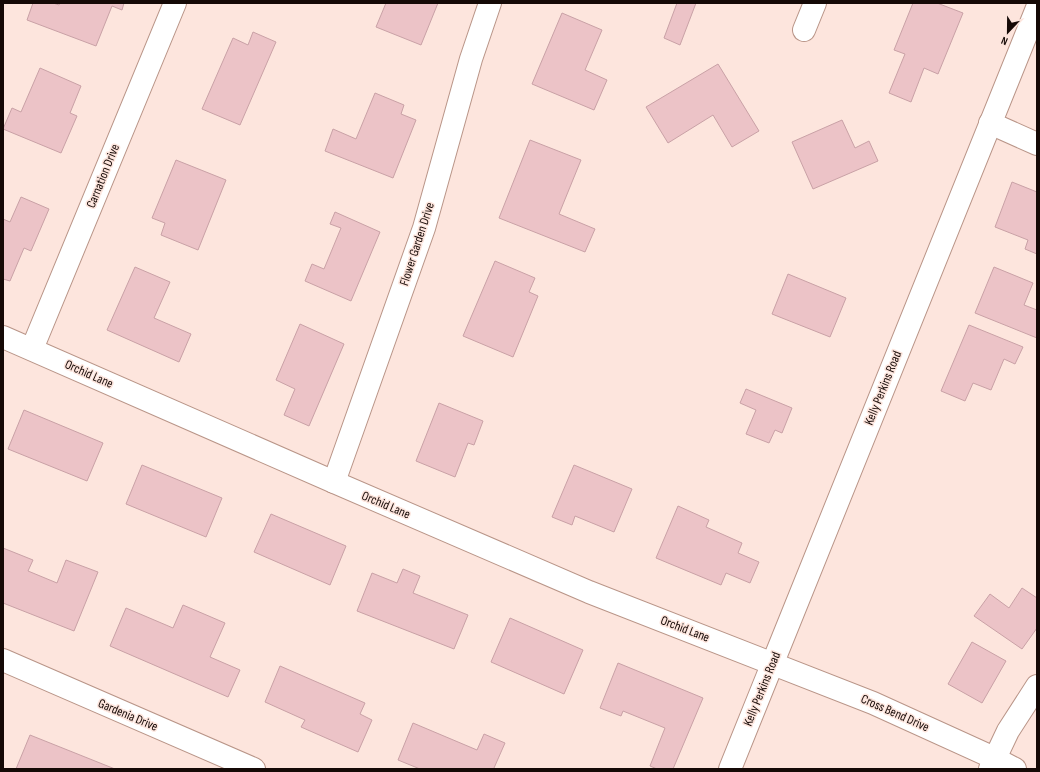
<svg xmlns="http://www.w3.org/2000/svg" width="1040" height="772" viewBox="0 0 1040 772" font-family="'Sofia Sans Condensed',sans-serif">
  <rect width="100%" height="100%" fill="#fde5dd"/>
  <g fill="#ecc3c7" stroke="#c9a1a6">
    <polygon points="33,3 53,3 59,5 60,3 124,3 122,10 112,6 96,46 27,20"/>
    <polygon points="386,3 438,3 421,45 376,27"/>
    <polygon points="677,3 696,3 680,45 664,38"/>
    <polygon points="913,3 937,3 963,13 938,74 924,68 911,102 889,93 905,54 894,50"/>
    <polygon points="562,13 602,30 585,70 607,80 594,110 532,84"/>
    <polygon points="253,32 276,42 240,125 202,109 233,38 248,45"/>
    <polygon points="718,64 759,131 732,147 713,115 668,143 646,107"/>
    <polygon points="40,68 81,86 70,113 77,116 61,153 3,129 12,108 21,112"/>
    <polygon points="375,93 404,105 401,114 416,120 393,178 325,151 333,129 356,139"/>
    <polygon points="842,120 855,148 869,141 878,161 813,189 792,142"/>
    <polygon points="530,140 581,160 559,214 595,229 585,252 499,218"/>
    <polygon points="176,160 226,180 198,250 161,235 165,223 152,218"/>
    <polygon points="1012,182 1037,192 1037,254 1025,249 1028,240 995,227"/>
    <polygon points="21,197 49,209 31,251 24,248 10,281 3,279 3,219 10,222"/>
    <polygon points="335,212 380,232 351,301 305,281 312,264 324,269 341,228 330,224"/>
    <polygon points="495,261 535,278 529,292 538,296 513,357 463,336"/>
    <polygon points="135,267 170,282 154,318 191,334 179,362 107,330"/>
    <polygon points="994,267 1033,283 1024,305 1037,310 1037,338 975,313"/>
    <polygon points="788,274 846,298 830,337 772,314"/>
    <polygon points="300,324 344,344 309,426 284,415 295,389 276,380"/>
    <polygon points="969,325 1023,347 1015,364 1004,359 991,390 973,383 965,401 941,391"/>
    <polygon points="746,389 792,408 782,433 775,430 769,443 746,434 756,410 740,403"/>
    <polygon points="439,403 483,421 474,445 468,443 455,477 416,461"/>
    <polygon points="24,410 103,443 87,481 8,449"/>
    <polygon points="142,465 222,498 206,537 126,504"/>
    <polygon points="574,465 632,489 614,532 575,516 572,525 552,517"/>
    <polygon points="678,506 709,520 706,527 742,543 738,553 759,562 750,583 726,573 721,585 656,558"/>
    <polygon points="271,514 346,546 330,585 254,552"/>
    <polygon points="3,548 33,560 28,571 57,583 66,560 98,572 74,631 3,603"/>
    <polygon points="403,569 420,576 413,593 468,615 454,649 357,611 372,573 397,583"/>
    <polygon points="1022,588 1037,598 1037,628 1022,649 974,616 990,594 1009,608"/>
    <polygon points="183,605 225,623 210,657 240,670 228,697 110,646 126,608 173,628"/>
    <polygon points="510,618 583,650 564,694 491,662"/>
    <polygon points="972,642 1006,661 982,703 948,684"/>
    <polygon points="618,663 703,698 673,769 657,769 650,766 665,728 623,711 621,716 600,708"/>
    <polygon points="280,666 365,703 360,714 372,720 358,752 301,727 305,720 265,702"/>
    <polygon points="413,723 477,750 484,734 505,743 494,768 495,769 420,769 398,760"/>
    <polygon points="30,735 115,769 16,769"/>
  </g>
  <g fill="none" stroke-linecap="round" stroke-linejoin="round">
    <g stroke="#b99588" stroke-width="24">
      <g id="street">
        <polyline points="804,30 815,3"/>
        <polyline points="990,123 1037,144"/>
        <polyline points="3,337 334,482 589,592 873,703 994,758 1015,769"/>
        <polyline points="32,349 175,3"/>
        <polyline points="334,482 424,228 471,59 490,3"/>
        <polyline points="3,660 254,769"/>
        <polyline points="730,769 1037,8"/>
        <polyline points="990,769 1008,731 1037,686"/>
      </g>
    </g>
    <use href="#street" stroke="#fff" stroke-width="22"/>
  </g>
  <g text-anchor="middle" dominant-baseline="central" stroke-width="3" stroke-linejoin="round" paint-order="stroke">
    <g font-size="13" fill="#150906" stroke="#fde5dd">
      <text transform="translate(103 176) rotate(-68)">Carnation Drive</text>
      <text transform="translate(417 244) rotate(-72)">Flower Garden Drive</text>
      <text transform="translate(89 374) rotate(24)">Orchid Lane</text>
      <text transform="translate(883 388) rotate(-68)">Kelly Perkins Road</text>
      <text transform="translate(386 505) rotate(23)">Orchid Lane</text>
      <text transform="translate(685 629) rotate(21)">Orchid Lane</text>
      <text transform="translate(762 689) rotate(-68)">Kelly Perkins Road</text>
      <text transform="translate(895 713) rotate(24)">Cross Bend Drive</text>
      <text transform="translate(128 715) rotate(23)">Gardenia Drive</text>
    </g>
  </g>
  <rect width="1040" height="772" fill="none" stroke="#150906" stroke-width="8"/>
  <g transform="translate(1008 32) rotate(202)" stroke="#fde5dd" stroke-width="3" paint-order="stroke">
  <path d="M0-3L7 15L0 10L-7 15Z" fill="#150906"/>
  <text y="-6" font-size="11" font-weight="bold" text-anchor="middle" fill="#150906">N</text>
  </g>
</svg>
